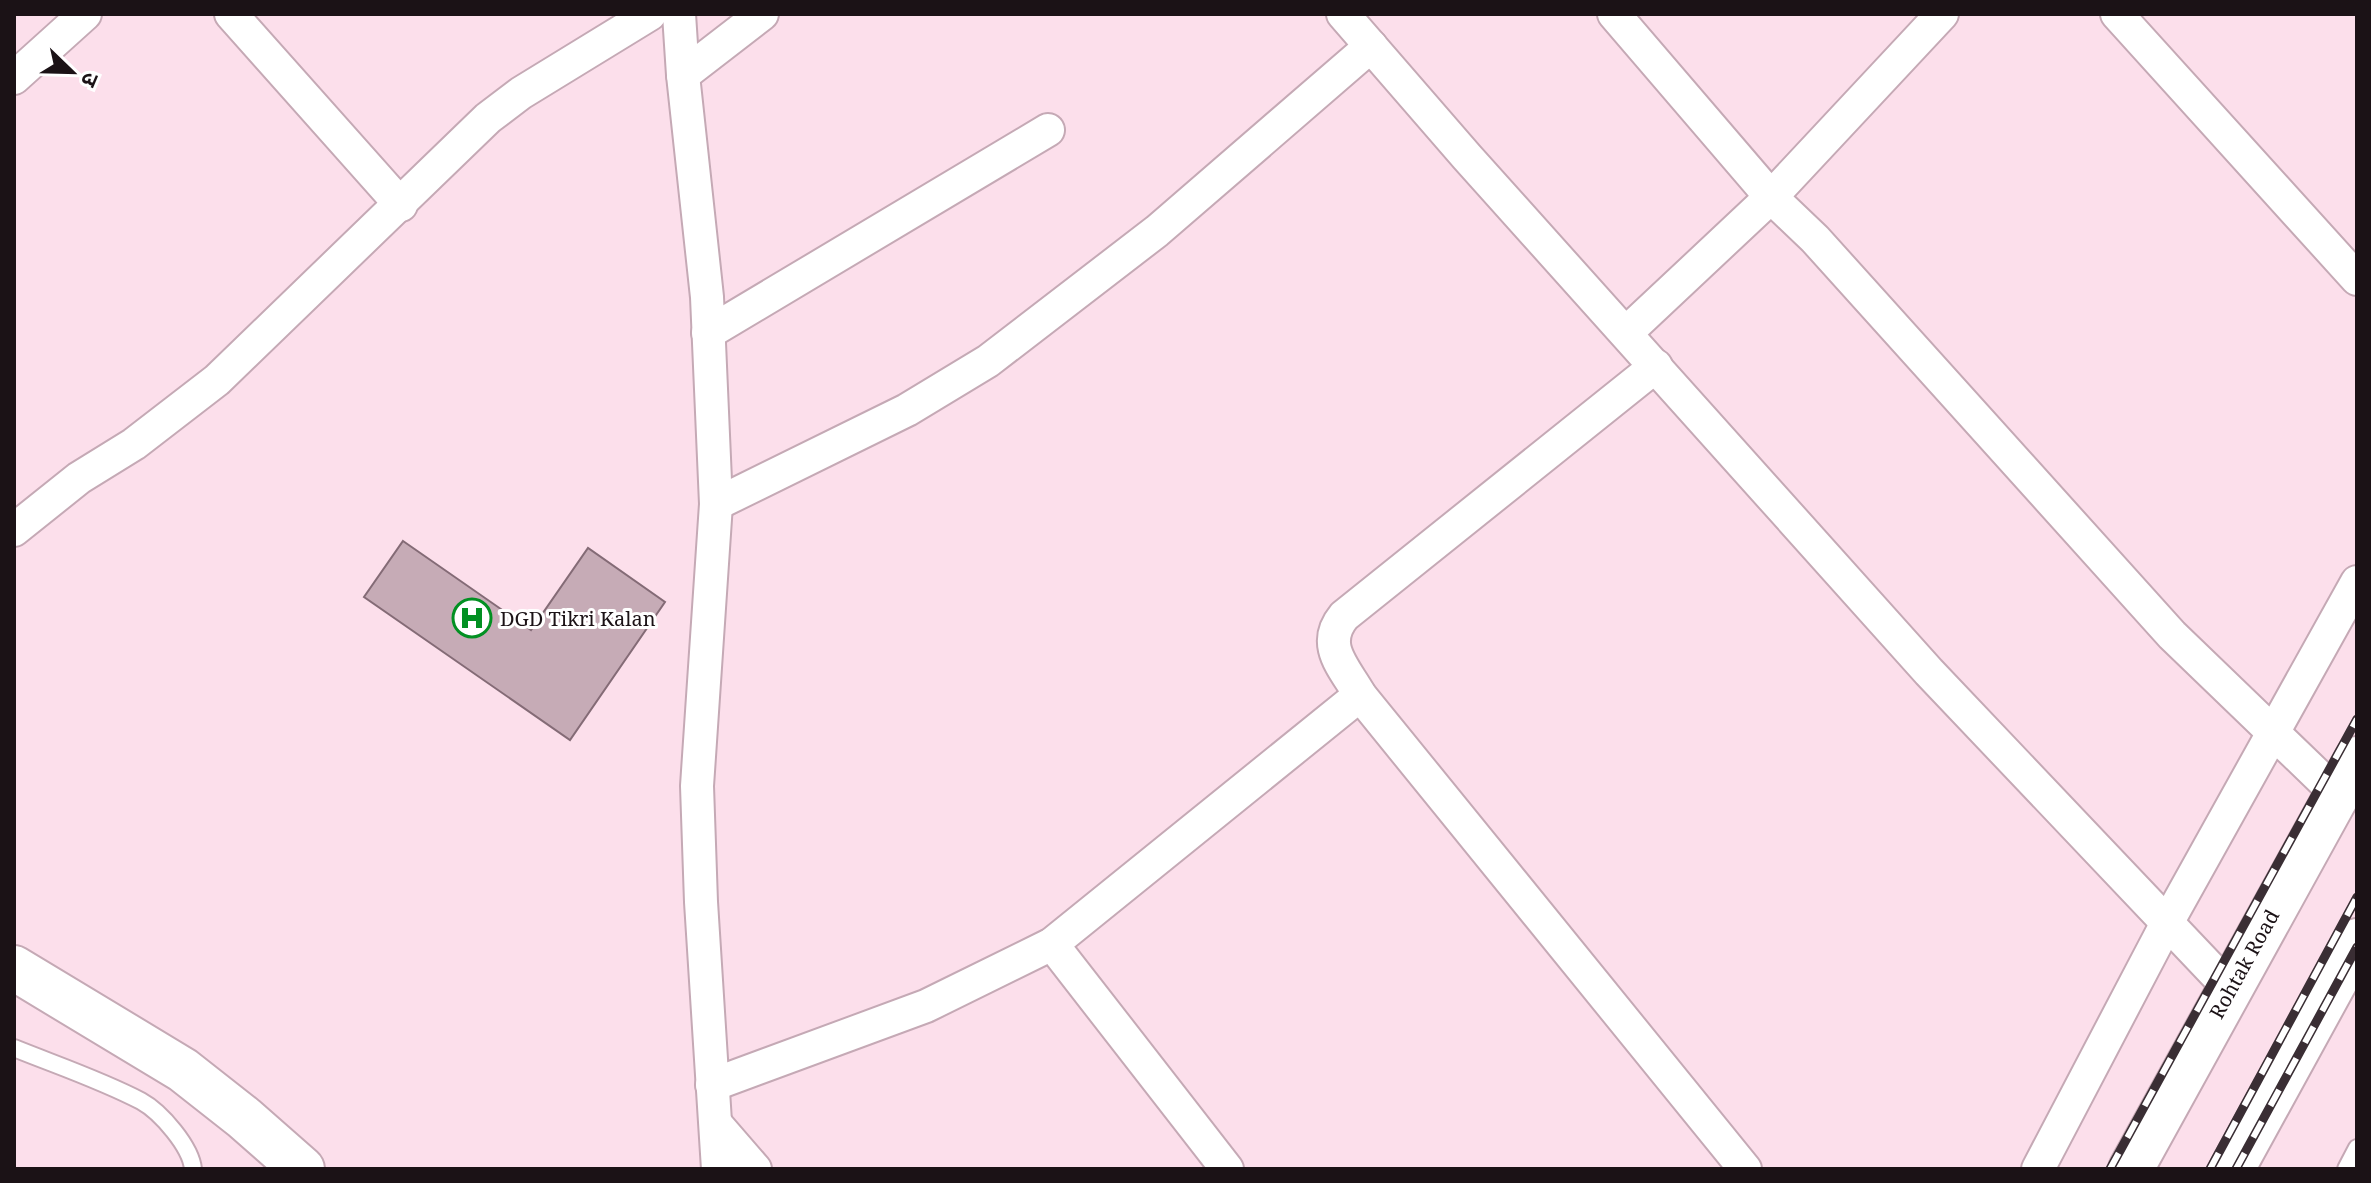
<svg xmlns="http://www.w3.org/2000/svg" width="2371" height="1183" viewBox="0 0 2371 1183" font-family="'Noto Serif','Noto Sans Devanagari',serif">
  <rect width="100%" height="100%" fill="#fcdfeb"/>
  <polygon fill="#c6abb6" stroke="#846b76" stroke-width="2" points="403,541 531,630 588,548 665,602 570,740 364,597"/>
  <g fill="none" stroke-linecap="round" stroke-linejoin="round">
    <g stroke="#c5a9b5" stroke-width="20">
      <g id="lane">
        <path d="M14 1048C56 1065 101 1080 141 1101 161 1112 191 1147 193 1169"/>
        <polyline points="2346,1169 2357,1148"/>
      </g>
    </g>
    <g stroke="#c5a9b5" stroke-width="36">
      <g id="street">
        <polyline points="231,14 401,205"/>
        <polyline points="679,14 683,75 707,297 716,504 697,786 701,902 718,1169"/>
        <polyline points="1343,14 1467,157 1929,672 2230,989"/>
        <polyline points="1614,14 1771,197 1815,239 2172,635 2337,794"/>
        <polyline points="2117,14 2357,279"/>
        <polyline points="683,75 762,14"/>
        <polyline points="14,78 85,14"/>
        <polyline points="708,333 1048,130"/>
        <polyline points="1626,333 1771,197 1942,14"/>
        <path d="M1656 366 1344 616C1320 645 1344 667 1360 695L1745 1169"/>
        <polyline points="716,504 907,410 988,361 1157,231 1371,46"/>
        <polyline points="14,530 79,478 134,444 217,380 488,118 521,93 650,14"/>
        <polyline points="1052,944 1227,1169"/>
        <polyline points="712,1085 926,1006 1052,944 1360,695"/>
        <polyline points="716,1124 755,1169"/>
        <polyline points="2038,1169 2167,923 2357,582"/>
      </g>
    </g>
    <g stroke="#c5a9b5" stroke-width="48">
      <polyline id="secondary" points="14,968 183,1070 244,1118 302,1169"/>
    </g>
    <g stroke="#c5a9b5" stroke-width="48">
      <g id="highway">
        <polyline points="2131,1169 2357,759"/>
        <polyline points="2232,1169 2357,941"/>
      </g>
    </g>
    <use href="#lane" stroke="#fff" stroke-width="16"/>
    <use href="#street" stroke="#fff" stroke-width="32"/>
    <use href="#secondary" stroke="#fff" stroke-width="44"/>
    <use href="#highway" stroke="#fff" stroke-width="44"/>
    <g stroke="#3a2e34" stroke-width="9">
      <g id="rail">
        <polyline points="2110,1169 2357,719"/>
        <polyline points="2210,1169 2357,897"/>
        <polyline points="2236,1169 2357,947"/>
      </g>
    </g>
    <use href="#rail" stroke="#fff" stroke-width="6" stroke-dasharray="18" stroke-linecap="butt"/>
  </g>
  <defs>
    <g id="hospital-ring" transform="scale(2)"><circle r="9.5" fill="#fff" stroke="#029022" stroke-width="1.5"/><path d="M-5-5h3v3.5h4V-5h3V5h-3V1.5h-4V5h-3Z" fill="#029022"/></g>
  </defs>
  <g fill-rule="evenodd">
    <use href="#hospital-ring" x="472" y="618"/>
  </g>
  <g text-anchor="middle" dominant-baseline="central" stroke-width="6" stroke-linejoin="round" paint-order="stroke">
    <g font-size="20" fill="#1b1216" stroke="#fff" text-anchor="start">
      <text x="500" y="618">DGD Tikri Kalan</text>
    </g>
    <g font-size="20" fill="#1b1216" stroke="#fff">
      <text transform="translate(2244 964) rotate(-61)">Rohtak Road</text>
    </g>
  </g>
  <rect width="2371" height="1183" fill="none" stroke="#1b1216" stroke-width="32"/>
  <g transform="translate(72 72) rotate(113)" stroke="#ffffff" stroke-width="6" paint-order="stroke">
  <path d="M0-6L14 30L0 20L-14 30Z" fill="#1b1216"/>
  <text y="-12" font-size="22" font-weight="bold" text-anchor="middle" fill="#1b1216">उ</text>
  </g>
</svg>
